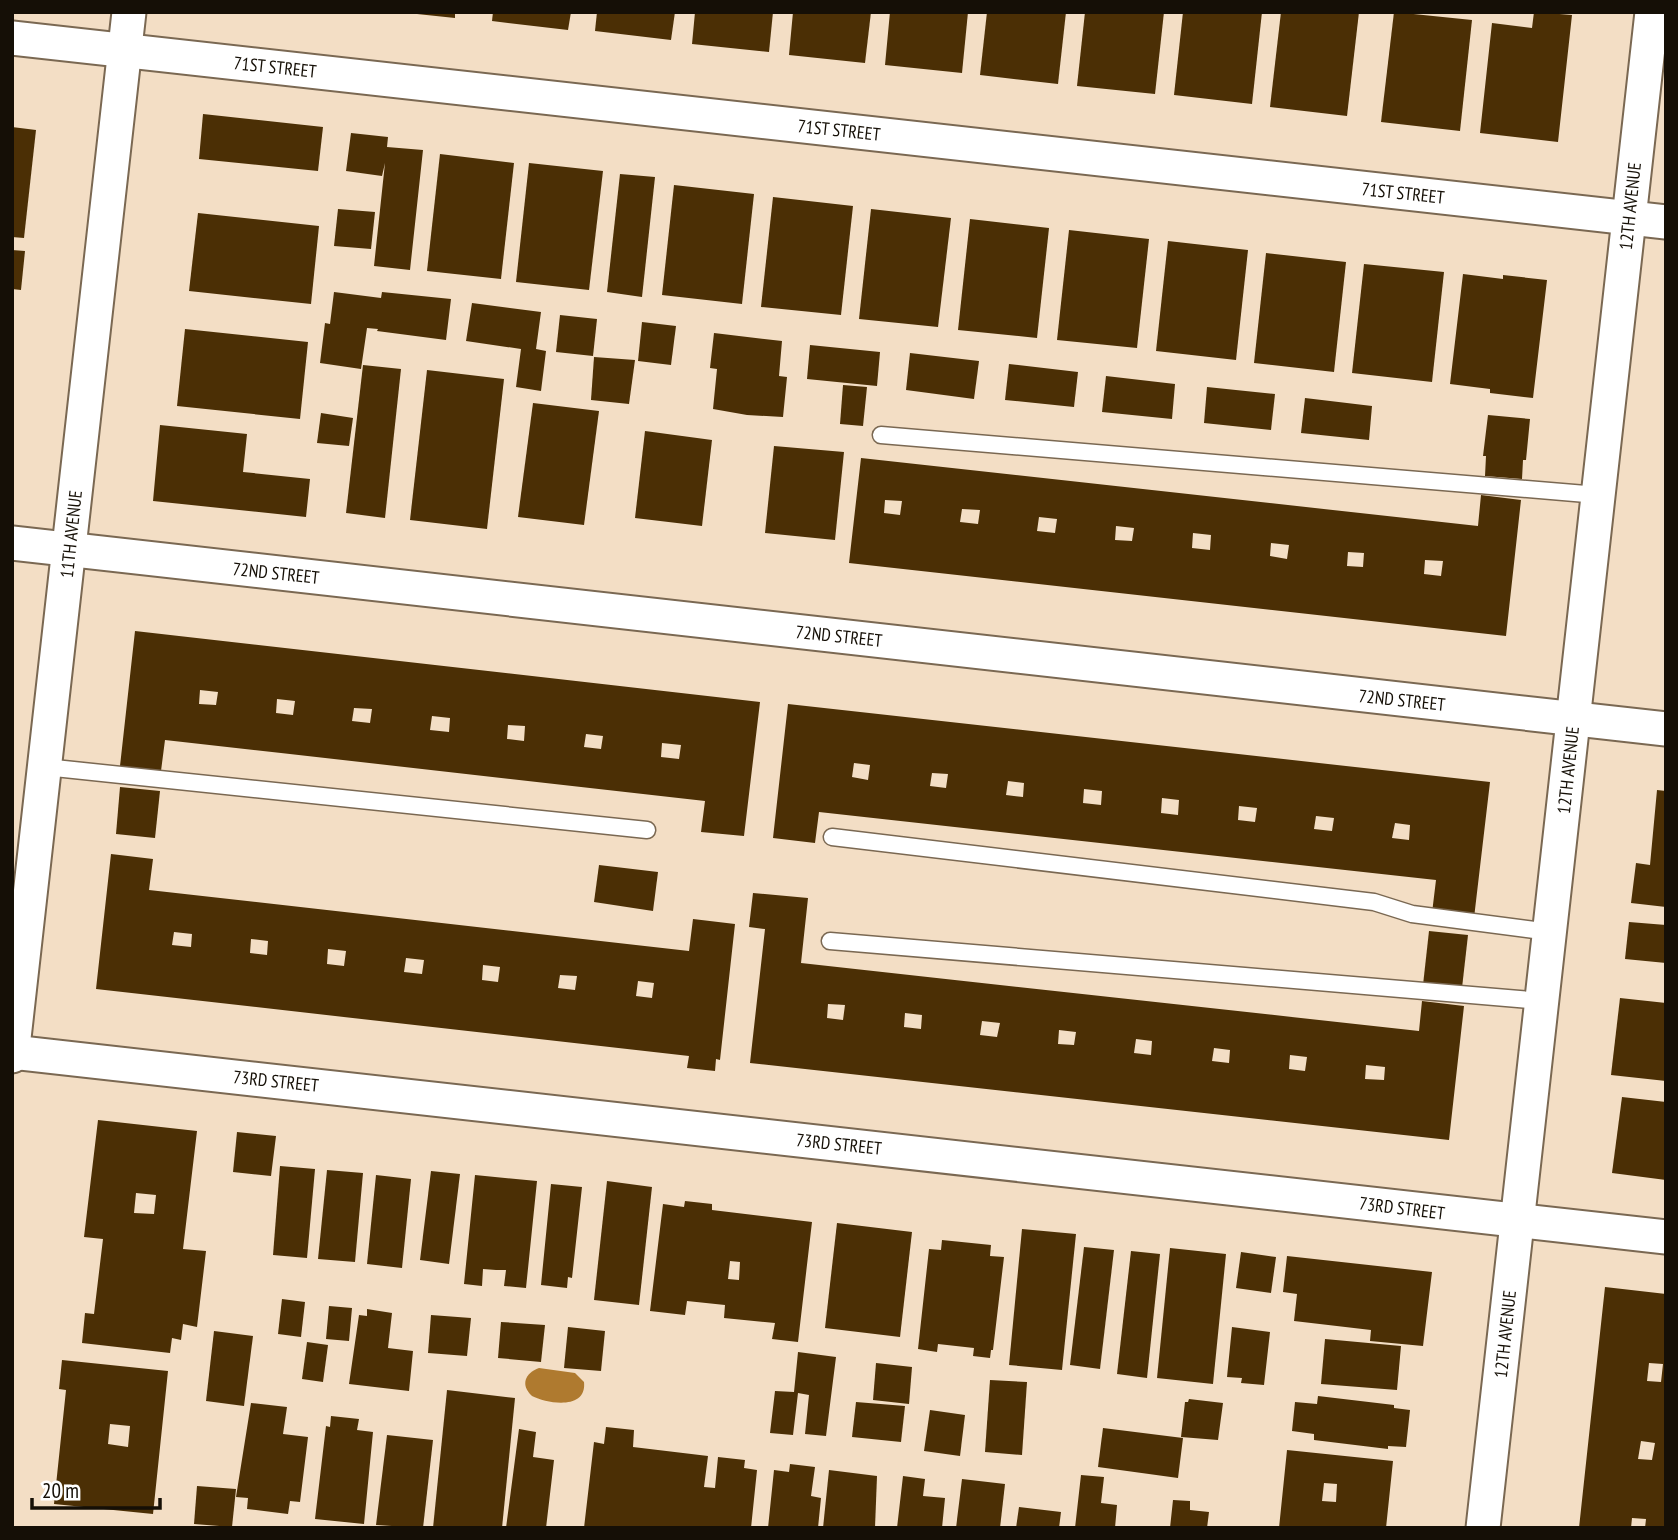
<svg xmlns="http://www.w3.org/2000/svg" width="1678" height="1540" viewBox="0 0 1678 1540" font-family="'PT Sans Narrow',sans-serif">
  <rect width="100%" height="100%" fill="#f3dec5"/>
  <path fill="#af7a2f" d="M539 1368 575 1373 584 1382C587 1410 548 1404 532 1396 520 1385 525 1373 539 1368Z"/>
  <g fill="#4b2f05" fill-rule="evenodd">
    <polygon points="417,12 455,12 455,18 417,14"/>
    <polygon points="493,12 571,12 568,30 492,21"/>
    <polygon points="597,12 675,12 671,40 595,31"/>
    <polygon points="695,12 773,12 769,52 692,44"/>
    <polygon points="793,12 871,12 865,63 789,55"/>
    <polygon points="890,12 968,12 962,73 885,65"/>
    <polygon points="987,12 1066,12 1058,84 980,75"/>
    <polygon points="1085,12 1164,12 1155,94 1077,86"/>
    <polygon points="1183,12 1262,12 1252,104 1174,95"/>
    <polygon points="1281,12 1359,12 1347,116 1270,107"/>
    <polygon points="1394,12 1472,20 1460,131 1381,122"/>
    <polygon points="1534,12 1572,15 1558,142 1480,133 1492,23 1532,28"/>
    <polygon points="203,114 323,127 318,171 199,159"/>
    <polygon points="12,127 36,130 24,238 12,237"/>
    <polygon points="351,133 388,137 387,147 423,150 410,270 374,266 385,163 382,176 346,171"/>
    <polygon points="440,154 514,163 501,279 427,271"/>
    <polygon points="529,163 603,171 589,290 516,282"/>
    <polygon points="620,174 655,177 642,297 607,292"/>
    <polygon points="674,185 754,194 742,304 662,295"/>
    <polygon points="773,197 853,206 841,315 761,307"/>
    <polygon points="338,209 375,212 371,249 334,246"/>
    <polygon points="871,209 951,218 938,327 859,319"/>
    <polygon points="198,213 319,226 311,304 189,291"/>
    <polygon points="970,219 1049,228 1037,338 958,330"/>
    <polygon points="1069,230 1149,239 1137,348 1057,340"/>
    <polygon points="1168,241 1248,250 1236,360 1156,351"/>
    <polygon points="12,250 25,251 21,290 12,289"/>
    <polygon points="1266,253 1346,262 1334,372 1254,363"/>
    <polygon points="1364,264 1444,272 1432,382 1352,373"/>
    <polygon points="1463,274 1503,279 1503,275 1547,280 1533,398 1490,393 1490,389 1450,384"/>
    <polygon points="334,292 381,298 382,292 451,299 446,340 377,331 378,329 367,328 361,369 320,363 325,323 330,324"/>
    <polygon points="472,303 541,312 536,349 546,351 541,391 516,387 521,349 466,341"/>
    <polygon points="560,315 597,319 593,356 556,352"/>
    <polygon points="642,322 676,326 671,365 638,361"/>
    <polygon points="185,329 308,342 300,419 177,406"/>
    <polygon points="714,333 782,341 779,376 787,377 783,417 747,415 713,409 717,369 710,368"/>
    <polygon points="810,345 880,352 877,386 807,379"/>
    <polygon points="910,353 979,361 974,399 906,390"/>
    <polygon points="594,357 635,360 629,404 591,400"/>
    <polygon points="1009,364 1078,372 1074,407 1005,400"/>
    <polygon points="363,365 401,369 385,518 346,513"/>
    <polygon points="427,370 504,379 487,529 410,520"/>
    <polygon points="1106,376 1175,384 1172,419 1102,412"/>
    <polygon points="843,385 867,387 863,426 840,424"/>
    <polygon points="1207,387 1275,394 1271,430 1204,423"/>
    <polygon points="1305,398 1372,406 1369,440 1301,433"/>
    <polygon points="533,403 599,411 584,525 518,517"/>
    <polygon points="321,413 353,418 349,446 317,443"/>
    <polygon points="1488,415 1530,419 1526,460 1523,460 1522,479 1485,476 1486,456 1483,456"/>
    <polygon points="160,425 247,434 243,472 310,479 306,517 153,501"/>
    <polygon points="645,431 712,440 702,526 635,518"/>
    <polygon points="774,446 844,452 835,540 765,533"/>
    <path d="M861 458 1478 526 1481 495 1521 500 1506 636 849 563ZM885 500 902 501 900 515 884 513ZM962 509 980 510 978 524 960 522ZM1039 517 1057 519 1055 533 1037 531ZM1116 526 1134 528 1132 541 1115 540ZM1193 533 1211 535 1210 550 1192 548ZM1271 543 1289 545 1287 559 1270 556ZM1348 552 1364 553 1363 567 1347 566ZM1425 560 1443 561 1441 576 1424 574Z"/>
    <path d="M135 631 760 702 744 836 701 832 705 801 281 753 165 740 161 771 120 766ZM200 690 218 692 216 705 199 704ZM277 699 295 701 293 715 276 713ZM354 708 372 709 370 723 352 721ZM432 716 450 718 449 732 430 730ZM508 725 525 726 524 741 507 739ZM586 734 603 736 601 749 584 747ZM662 743 681 745 679 759 661 757Z"/>
    <path d="M788 704 1490 782 1474 918 1432 913 1436 880 819 812 815 843 773 838ZM854 763 870 765 868 780 852 777ZM932 773 948 774 946 788 930 786ZM1008 781 1024 783 1023 797 1006 795ZM1084 789 1102 791 1101 805 1083 803ZM1162 798 1179 800 1178 815 1161 813ZM1239 806 1257 808 1255 822 1238 820ZM1316 816 1334 818 1332 831 1314 829ZM1395 823 1410 825 1409 840 1392 838Z"/>
    <polygon points="120,787 160,791 155,838 116,834"/>
    <polygon points="1657,790 1666,791 1666,907 1631,903 1636,863 1650,865"/>
    <path d="M111 854 153 859 149 890 574 938 689 951 693 919 735 924 720 1060 716 1059 715 1071 687 1068 689 1056 96 989ZM174 932 192 934 191 947 172 945ZM251 939 268 941 267 955 250 953ZM328 949 346 951 344 966 327 964ZM406 958 424 960 422 974 404 972ZM483 965 500 967 498 982 482 980ZM560 975 577 976 575 990 558 988ZM638 981 654 983 652 998 636 996Z"/>
    <polygon points="599,865 658,872 653,911 594,902"/>
    <path d="M753 893 808 898 801 963 1419 1031 1422 1001 1464 1006 1449 1140 750 1063 765 929 749 927ZM828 1004 845 1005 843 1020 827 1018ZM905 1013 922 1015 921 1029 904 1027ZM982 1021 1000 1023 997 1037 980 1035ZM1059 1030 1076 1032 1074 1045 1058 1044ZM1136 1039 1152 1041 1151 1055 1134 1053ZM1214 1048 1230 1050 1229 1063 1212 1061ZM1290 1055 1307 1057 1305 1071 1289 1069ZM1366 1065 1385 1067 1384 1080 1365 1079Z"/>
    <polygon points="1629,922 1666,925 1666,963 1625,959"/>
    <polygon points="1429,931 1468,935 1462,988 1423,985"/>
    <polygon points="1620,998 1666,1003 1666,1081 1611,1075"/>
    <polygon points="1622,1097 1666,1102 1666,1180 1612,1173"/>
    <path d="M98 1120 197 1131 183 1249 206 1251 197 1327 183 1324 181 1340 172 1338 170 1353 82 1343 85 1313 94 1314 103 1239 84 1237ZM136 1193 156 1195 154 1214 134 1213Z"/>
    <polygon points="237,1132 276,1136 271,1176 233,1172"/>
    <polygon points="280,1166 315,1169 307,1258 273,1255"/>
    <polygon points="327,1170 363,1173 355,1262 318,1259"/>
    <polygon points="431,1171 460,1174 449,1264 420,1260"/>
    <polygon points="376,1175 411,1179 402,1268 367,1264"/>
    <polygon points="475,1175 537,1181 526,1288 504,1286 506,1270 496,1270 483,1269 482,1286 464,1284"/>
    <polygon points="607,1181 652,1187 639,1305 594,1300"/>
    <polygon points="551,1184 582,1187 572,1278 568,1277 567,1288 541,1285"/>
    <path d="M685 1201 712 1204V1210L812 1222 798 1342 772 1339 775 1323 724 1318 725 1305 687 1301 685 1315 650 1311 663 1204 684 1207ZM730 1261 740 1262 739 1280 728 1279Z"/>
    <polygon points="837,1223 912,1232 900,1337 825,1328"/>
    <polygon points="1022,1229 1076,1234 1062,1370 1009,1365"/>
    <polygon points="942,1240 991,1245 990,1256 1004,1257 993,1350 991,1350 990,1358 973,1356 974,1348 938,1344 937,1352 918,1349 929,1249 941,1250"/>
    <polygon points="1084,1247 1114,1250 1100,1369 1070,1365"/>
    <polygon points="1170,1248 1226,1254 1213,1384 1157,1378"/>
    <polygon points="1131,1251 1160,1254 1147,1378 1117,1374"/>
    <polygon points="1241,1252 1276,1257 1271,1293 1236,1288"/>
    <polygon points="1287,1256 1432,1272 1423,1346 1370,1341 1371,1330 1294,1321 1297,1294 1283,1292"/>
    <path d="M1605 1287 1666 1294V1528H1645L1646 1519 1632 1518 1631 1528H1579ZM1649 1363 1663 1364 1661 1382 1647 1381ZM1641 1441 1655 1443 1652 1460 1638 1459Z"/>
    <polygon points="282,1299 305,1302 301,1337 278,1334"/>
    <polygon points="329,1306 352,1308 349,1341 326,1339"/>
    <polygon points="367,1309 392,1313 388,1348 413,1351 409,1391 349,1384 359,1315 367,1316"/>
    <polygon points="431,1315 471,1318 467,1356 428,1353"/>
    <polygon points="501,1322 545,1325 541,1362 498,1358"/>
    <polygon points="568,1327 605,1331 601,1371 564,1368"/>
    <polygon points="1232,1327 1270,1332 1264,1385 1241,1383 1242,1378 1227,1377"/>
    <polygon points="214,1331 253,1336 244,1406 206,1401"/>
    <polygon points="1325,1339 1401,1346 1397,1390 1321,1384"/>
    <polygon points="307,1342 328,1345 323,1382 302,1379"/>
    <polygon points="798,1352 836,1357 826,1436 805,1434 809,1395 798,1393 793,1435 770,1433 775,1391 794,1392"/>
    <path d="M62 1360 168 1371 153 1514 54 1504 66 1390 59 1389ZM110 1424 130 1426 128 1447 108 1444Z"/>
    <polygon points="876,1363 912,1367 909,1404 873,1400"/>
    <polygon points="990,1380 1027,1382 1022,1455 985,1452"/>
    <polygon points="447,1390 515,1398 502,1528 433,1528"/>
    <polygon points="1318,1396 1394,1405 1394,1408 1410,1410 1406,1447 1388,1446 1388,1449 1314,1440 1314,1434 1292,1431 1295,1402 1317,1404"/>
    <polygon points="1189,1399 1223,1403 1218,1440 1181,1437 1185,1402 1188,1402"/>
    <polygon points="856,1402 905,1406 901,1442 852,1437"/>
    <polygon points="251,1403 287,1407 283,1434 308,1437 300,1502 290,1501 288,1514 247,1509 248,1498 236,1497"/>
    <polygon points="930,1410 965,1415 960,1456 924,1451"/>
    <polygon points="331,1416 359,1419 357,1430 373,1432 364,1524 315,1519 326,1426 330,1427"/>
    <polygon points="606,1427 634,1430 633,1447 708,1456 704,1487 715,1488 718,1457 745,1460 744,1468 757,1470 751,1528 584,1528 594,1442 604,1444"/>
    <polygon points="1103,1428 1183,1438 1178,1478 1098,1467"/>
    <polygon points="519,1429 536,1432 533,1457 554,1460 546,1528 506,1528"/>
    <polygon points="387,1435 433,1440 423,1528 376,1525"/>
    <path d="M1287 1450 1393 1461 1386 1528H1279ZM1324 1483 1337 1484 1336 1502 1322 1501Z"/>
    <polygon points="790,1464 815,1467 811,1496 821,1498 818,1528 768,1528 774,1470 789,1472"/>
    <polygon points="829,1470 877,1476 875,1528 823,1528"/>
    <polygon points="1081,1475 1104,1477 1101,1503 1117,1505 1115,1528 1075,1528"/>
    <polygon points="903,1476 925,1479 923,1496 945,1498 942,1528 897,1528"/>
    <polygon points="962,1479 1005,1484 1000,1528 956,1528"/>
    <polygon points="197,1486 236,1489 232,1527 194,1524"/>
    <polygon points="1173,1500 1190,1501 1190,1510 1209,1512 1207,1528 1170,1528"/>
    <polygon points="1019,1507 1061,1512 1059,1528 1016,1528"/>
  </g>
  <g fill="none" stroke-linecap="round" stroke-linejoin="round">
    <g stroke="#7a6852" stroke-width="19">
      <g id="service">
        <polyline points="881,435 1598,495"/>
        <polyline points="45,767 647,830"/>
        <polyline points="832,837 1374,902 1412,914 1550,932"/>
        <polyline points="830,941 1542,1001"/>
      </g>
    </g>
    <g stroke="#7a6852" stroke-width="37">
      <g id="minor">
        <polyline points="12,38 1666,222"/>
        <polyline points="12,543 1666,729"/>
        <polyline points="12,1052 1666,1237"/>
        <polyline points="12,1056 129,12"/>
        <polyline points="1483,1528 1652,12"/>
      </g>
    </g>
    <use href="#service" stroke="#fff" stroke-width="16"/>
    <use href="#minor" stroke="#fff" stroke-width="33"/>
  </g>
  <g text-anchor="middle" dominant-baseline="central" stroke-width="7" stroke-linejoin="round" paint-order="stroke">
    <g font-size="18" fill="#150f06" stroke="#fff">
      <text transform="translate(275 67) rotate(6)">71ST STREET</text>
      <text transform="translate(839 130) rotate(6)">71ST STREET</text>
      <text transform="translate(1403 193) rotate(6)">71ST STREET</text>
      <text transform="translate(1630 206) rotate(-84)">12TH AVENUE</text>
      <text transform="translate(71 534) rotate(-84)">11TH AVENUE</text>
      <text transform="translate(276 573) rotate(6)">72ND STREET</text>
      <text transform="translate(839 636) rotate(6)">72ND STREET</text>
      <text transform="translate(1402 700) rotate(6)">72ND STREET</text>
      <text transform="translate(1568 770) rotate(-84)">12TH AVENUE</text>
      <text transform="translate(276 1081) rotate(6)">73RD STREET</text>
      <text transform="translate(839 1144) rotate(6)">73RD STREET</text>
      <text transform="translate(1402 1208) rotate(7)">73RD STREET</text>
      <text transform="translate(1505 1334) rotate(-84)">12TH AVENUE</text>
    </g>
  </g>
  <rect width="1678" height="1540" fill="none" stroke="#150f06" stroke-width="28"/>
  <path d="M32 1498v10h128v-10" fill="none" stroke="#150f06" stroke-width="3.5"/>
  <text x="42" y="1498" font-size="21" fill="#150f06" stroke="#ffffff" stroke-width="5" paint-order="stroke">20 m</text>
</svg>
